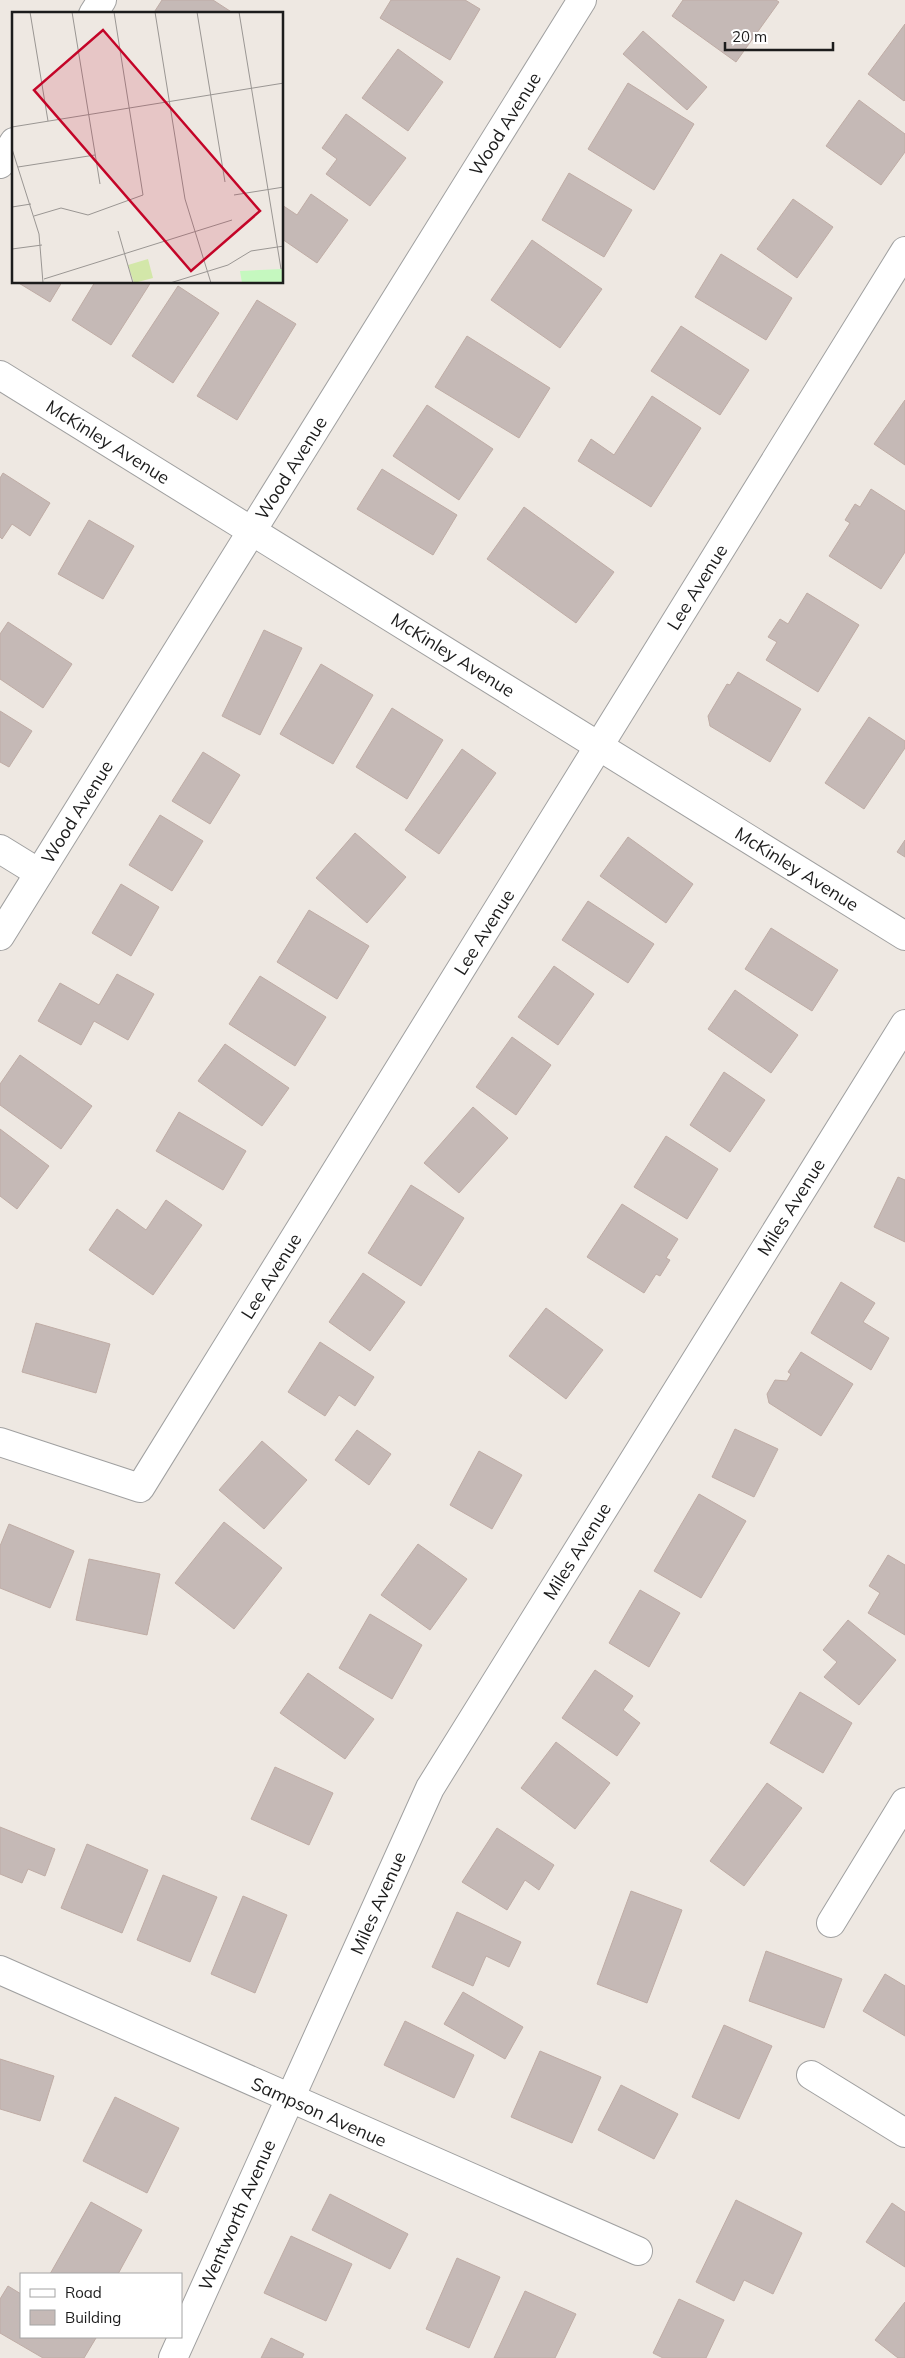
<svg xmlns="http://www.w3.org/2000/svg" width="905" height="2358" viewBox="0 0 905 2358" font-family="Mulish,sans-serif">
  <rect width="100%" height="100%" fill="#eee8e2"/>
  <g fill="#c5b9b6" stroke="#bfaca5">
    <polygon points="162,0 213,0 233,13 153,14"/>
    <polygon points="391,0 465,0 480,9 450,60 380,18"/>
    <polygon points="683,0 776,0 779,2 736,62 672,16"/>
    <polygon points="905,24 905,100 904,101 868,74"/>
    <polygon points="643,31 707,87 687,110 623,54"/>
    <polygon points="398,49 443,82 408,131 362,98"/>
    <polygon points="628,83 694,124 654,190 588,149"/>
    <polygon points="859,100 905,134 905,152 881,185 826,146"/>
    <polygon points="346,114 406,158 370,206 326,174 337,159 322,148"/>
    <polygon points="569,173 632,210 604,257 542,220"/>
    <polygon points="311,194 348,220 317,263 282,239 282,205 297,215"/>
    <polygon points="793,199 833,227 797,278 757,249"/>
    <polygon points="532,240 602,289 560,348 491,300"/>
    <polygon points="721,254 792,298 766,340 695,297"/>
    <polygon points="17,282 62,282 50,302"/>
    <polygon points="95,282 151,282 111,345 72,320"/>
    <polygon points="178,286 219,313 173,383 132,356"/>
    <polygon points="257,300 296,324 237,420 197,396"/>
    <polygon points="681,326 749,370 720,415 651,371"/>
    <polygon points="467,336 550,388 519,438 435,387"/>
    <polygon points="652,396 701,428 651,507 578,461 591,439 614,455"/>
    <polygon points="905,400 905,465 874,444"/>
    <polygon points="427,405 493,449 459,500 393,456"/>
    <polygon points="382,469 457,515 433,555 357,509"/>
    <polygon points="3,473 50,503 30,536 12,524 2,539 0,537 0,478"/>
    <polygon points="871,489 905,511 905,552 881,589 829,556 850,523 845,520 855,504 860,507"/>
    <polygon points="524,507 614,572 576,623 487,559"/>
    <polygon points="89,520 134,546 103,599 58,574"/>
    <polygon points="807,593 859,625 818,692 766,660 777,642 768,637 780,619 788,624"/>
    <polygon points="8,622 72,664 43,708 0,679 0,634"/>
    <polygon points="264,630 302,648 260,735 222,716"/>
    <polygon points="321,664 373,695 333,764 280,734"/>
    <polygon points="738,672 801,709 770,762 710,726 708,716 727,684 730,685"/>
    <polygon points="392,708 443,740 407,799 356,767"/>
    <polygon points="0,711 32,731 9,767 0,762"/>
    <polygon points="869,717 905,741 905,748 864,809 825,783"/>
    <polygon points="462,749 496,773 439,854 405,830"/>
    <polygon points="203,752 240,775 210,824 172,801"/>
    <polygon points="160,815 203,841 172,891 129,865"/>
    <polygon points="355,833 406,877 367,923 316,878"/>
    <polygon points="628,837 693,884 666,923 600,876"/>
    <polygon points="905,840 905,857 897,852"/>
    <polygon points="121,884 159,907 131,956 92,933"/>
    <polygon points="588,901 654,944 628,983 562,940"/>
    <polygon points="309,910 369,946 337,999 277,962"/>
    <polygon points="771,928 838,970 812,1011 745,969"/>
    <polygon points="554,966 594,994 558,1045 518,1017"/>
    <polygon points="117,974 154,994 128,1040 94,1021 81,1045 38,1021 60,983 99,1005"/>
    <polygon points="260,976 326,1017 295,1066 229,1024"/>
    <polygon points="735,990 798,1035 771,1073 708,1029"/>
    <polygon points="512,1037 551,1065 516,1115 476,1087"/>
    <polygon points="225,1044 289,1088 262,1126 198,1081"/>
    <polygon points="20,1055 92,1106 61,1149 0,1105 0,1084"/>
    <polygon points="724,1072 765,1100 730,1152 690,1125"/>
    <polygon points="473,1107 508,1138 459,1193 424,1163"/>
    <polygon points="179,1112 246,1151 223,1190 156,1151"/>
    <polygon points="0,1129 49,1166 17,1209 0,1196"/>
    <polygon points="666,1136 718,1169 687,1219 634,1187"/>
    <polygon points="898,1177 905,1180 905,1242 874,1227"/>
    <polygon points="411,1185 464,1218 421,1286 368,1253"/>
    <polygon points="166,1200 202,1225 153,1295 89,1250 117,1209 146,1230"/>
    <polygon points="622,1204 678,1239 666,1258 670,1260 660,1276 656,1274 644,1293 587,1257"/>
    <polygon points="363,1273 405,1302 370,1351 329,1322"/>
    <polygon points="841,1282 875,1303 863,1322 889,1338 871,1370 811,1333"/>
    <polygon points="546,1308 603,1350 566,1399 509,1356"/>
    <polygon points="36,1323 110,1344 96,1393 22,1372"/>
    <polygon points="320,1342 374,1377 355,1406 339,1395 325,1416 288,1392"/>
    <polygon points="801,1352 853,1384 821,1436 769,1403 767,1394 775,1380 787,1381 791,1374 788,1372"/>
    <polygon points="735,1429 778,1449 754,1497 712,1477"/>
    <polygon points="357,1430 391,1454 369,1485 335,1460"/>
    <polygon points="262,1441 307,1480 264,1529 219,1490"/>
    <polygon points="479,1451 522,1475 492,1529 450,1505"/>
    <polygon points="699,1494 746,1521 701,1598 654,1571"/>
    <polygon points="224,1522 282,1568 234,1629 175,1583"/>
    <polygon points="9,1524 74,1551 50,1608 0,1588 0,1546"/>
    <polygon points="418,1544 467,1579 430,1630 381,1595"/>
    <polygon points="888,1555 905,1565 905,1635 868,1613 880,1593 869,1586"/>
    <polygon points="89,1559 160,1574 147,1635 76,1620"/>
    <polygon points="640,1590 680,1613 649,1667 609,1643"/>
    <polygon points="370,1614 422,1645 392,1699 339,1668"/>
    <polygon points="848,1620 896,1660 859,1705 824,1677 837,1662 823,1650"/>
    <polygon points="595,1670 633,1696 623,1710 640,1723 617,1756 562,1718"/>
    <polygon points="308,1673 374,1719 345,1759 280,1713"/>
    <polygon points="800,1692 852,1723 823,1773 770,1743"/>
    <polygon points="556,1742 610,1783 575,1829 521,1788"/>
    <polygon points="275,1767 333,1793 309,1845 251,1819"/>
    <polygon points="767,1783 802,1808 744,1886 710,1861"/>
    <polygon points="0,1827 55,1849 45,1876 28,1869 22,1883 0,1874"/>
    <polygon points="497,1828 554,1865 539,1890 525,1880 507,1910 462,1882"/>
    <polygon points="87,1844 148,1870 122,1933 61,1908"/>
    <polygon points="163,1875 217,1897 190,1962 137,1940"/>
    <polygon points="631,1891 682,1910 647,2003 597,1984"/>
    <polygon points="243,1896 287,1915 255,1993 211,1974"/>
    <polygon points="457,1912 521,1942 509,1967 486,1956 473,1986 432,1967"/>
    <polygon points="766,1951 842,1979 824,2028 749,2001"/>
    <polygon points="885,1974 905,1986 905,2036 863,2011"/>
    <polygon points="463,1992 523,2027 505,2059 444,2024"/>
    <polygon points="405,2021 474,2055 454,2098 384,2065"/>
    <polygon points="724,2025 772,2046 739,2119 692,2097"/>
    <polygon points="540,2051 601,2077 572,2143 511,2117"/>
    <polygon points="0,2059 54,2076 40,2121 0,2109"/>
    <polygon points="621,2085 678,2114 654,2159 598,2130"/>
    <polygon points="115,2097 179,2128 147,2193 83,2161"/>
    <polygon points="330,2194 408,2234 390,2269 312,2230"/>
    <polygon points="736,2200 802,2233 773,2294 744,2280 734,2301 696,2282"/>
    <polygon points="91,2202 142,2230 118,2274 50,2274"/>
    <polygon points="892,2203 905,2212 905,2267 866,2242"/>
    <polygon points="291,2236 352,2264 326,2321 264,2293"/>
    <polygon points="457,2258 500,2277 469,2348 426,2329"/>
    <polygon points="8,2286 21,2294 21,2337 93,2337 96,2338 84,2358 43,2358 0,2333 0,2299"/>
    <polygon points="525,2291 576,2314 555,2358 494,2358"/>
    <polygon points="679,2299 724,2320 706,2358 663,2358 653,2353"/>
    <polygon points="905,2302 905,2358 898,2358 875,2340"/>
    <polygon points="271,2338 304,2354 302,2358 261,2358"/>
  </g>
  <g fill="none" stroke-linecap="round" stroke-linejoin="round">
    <g stroke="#a0a0a0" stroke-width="30">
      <g id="minor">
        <polyline points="93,14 102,0"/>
        <polyline points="0,164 14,142"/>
        <polyline points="0,375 905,936"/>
        <polyline points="0,849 39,873"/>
        <polyline points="0,936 582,0"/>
        <polyline points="0,1442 140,1488 905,251"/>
        <polyline points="831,1923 905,1802"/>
        <polyline points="0,1970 638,2251"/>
        <polyline points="811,2075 905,2133"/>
        <polyline points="173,2358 430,1788 905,1024"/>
      </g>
    </g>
    <use href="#minor" stroke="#fff" stroke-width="28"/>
  </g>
  <g text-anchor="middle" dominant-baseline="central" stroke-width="4.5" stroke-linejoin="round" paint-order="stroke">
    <g font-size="18" fill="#1c1c1c" stroke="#fff">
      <text transform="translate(505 124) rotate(-58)">Wood Avenue</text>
      <text transform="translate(108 442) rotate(32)">McKinley Avenue</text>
      <text transform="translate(291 468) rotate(-58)">Wood Avenue</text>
      <text transform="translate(697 587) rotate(-58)">Lee Avenue</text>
      <text transform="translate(453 655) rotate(32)">McKinley Avenue</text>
      <text transform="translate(77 812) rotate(-58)">Wood Avenue</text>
      <text transform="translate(797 869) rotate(32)">McKinley Avenue</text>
      <text transform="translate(484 932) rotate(-58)">Lee Avenue</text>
      <text transform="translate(791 1207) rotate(-58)">Miles Avenue</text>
      <text transform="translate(271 1276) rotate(-58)">Lee Avenue</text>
      <text transform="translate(577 1551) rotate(-58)">Miles Avenue</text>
      <text transform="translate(378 1903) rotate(-66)">Miles Avenue</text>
      <text transform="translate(319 2112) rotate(24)">Sampson Avenue</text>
      <text transform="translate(237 2215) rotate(-66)">Wentworth Avenue</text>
    </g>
  </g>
  <g transform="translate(12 12)">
    <rect width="271" height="271" fill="#eee8e2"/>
    <path d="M136 247 141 266 122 271 116 253Z" fill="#d3e7a9"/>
    <path d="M271 257V271H230L228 259Z" fill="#c5f8bf"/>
    <path fill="none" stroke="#9a9693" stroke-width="1" d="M18 0 36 109M60 0 88 172M143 0 173 187 199 271M185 0 213 170M227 0 269 257M0 115 272 71M0 137 27 222 31 271M6 155 83 143M222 183 272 175M0 195 19 192M22 204 49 196 76 203 131 183 102 0M106 219 121 271M0 237 30 233M32 267 220 208M158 271 216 253 239 239 272 234"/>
    <path fill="#c40528" fill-opacity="0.15" stroke="#c40528" stroke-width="2.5" d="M91 18 248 199 179 259 22 78Z"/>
    <rect width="271" height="271" fill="none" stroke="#1c1c1c" stroke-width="2.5"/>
  </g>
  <rect x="20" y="2273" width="162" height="65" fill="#ffffff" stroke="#a4a4a4"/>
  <rect x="30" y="2289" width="25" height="8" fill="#ffffff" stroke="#a4a4a4"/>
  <text x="65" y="2298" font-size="15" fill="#1c1c1c">Road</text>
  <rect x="30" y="2310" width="25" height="15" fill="#c5b9b6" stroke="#a4a4a4"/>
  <text x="65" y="2323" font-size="15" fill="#1c1c1c">Building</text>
  <path d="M725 42v8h108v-8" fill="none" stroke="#1c1c1c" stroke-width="2.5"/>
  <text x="732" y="42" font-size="15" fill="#1c1c1c" stroke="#ffffff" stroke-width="4" paint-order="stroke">20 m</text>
</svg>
